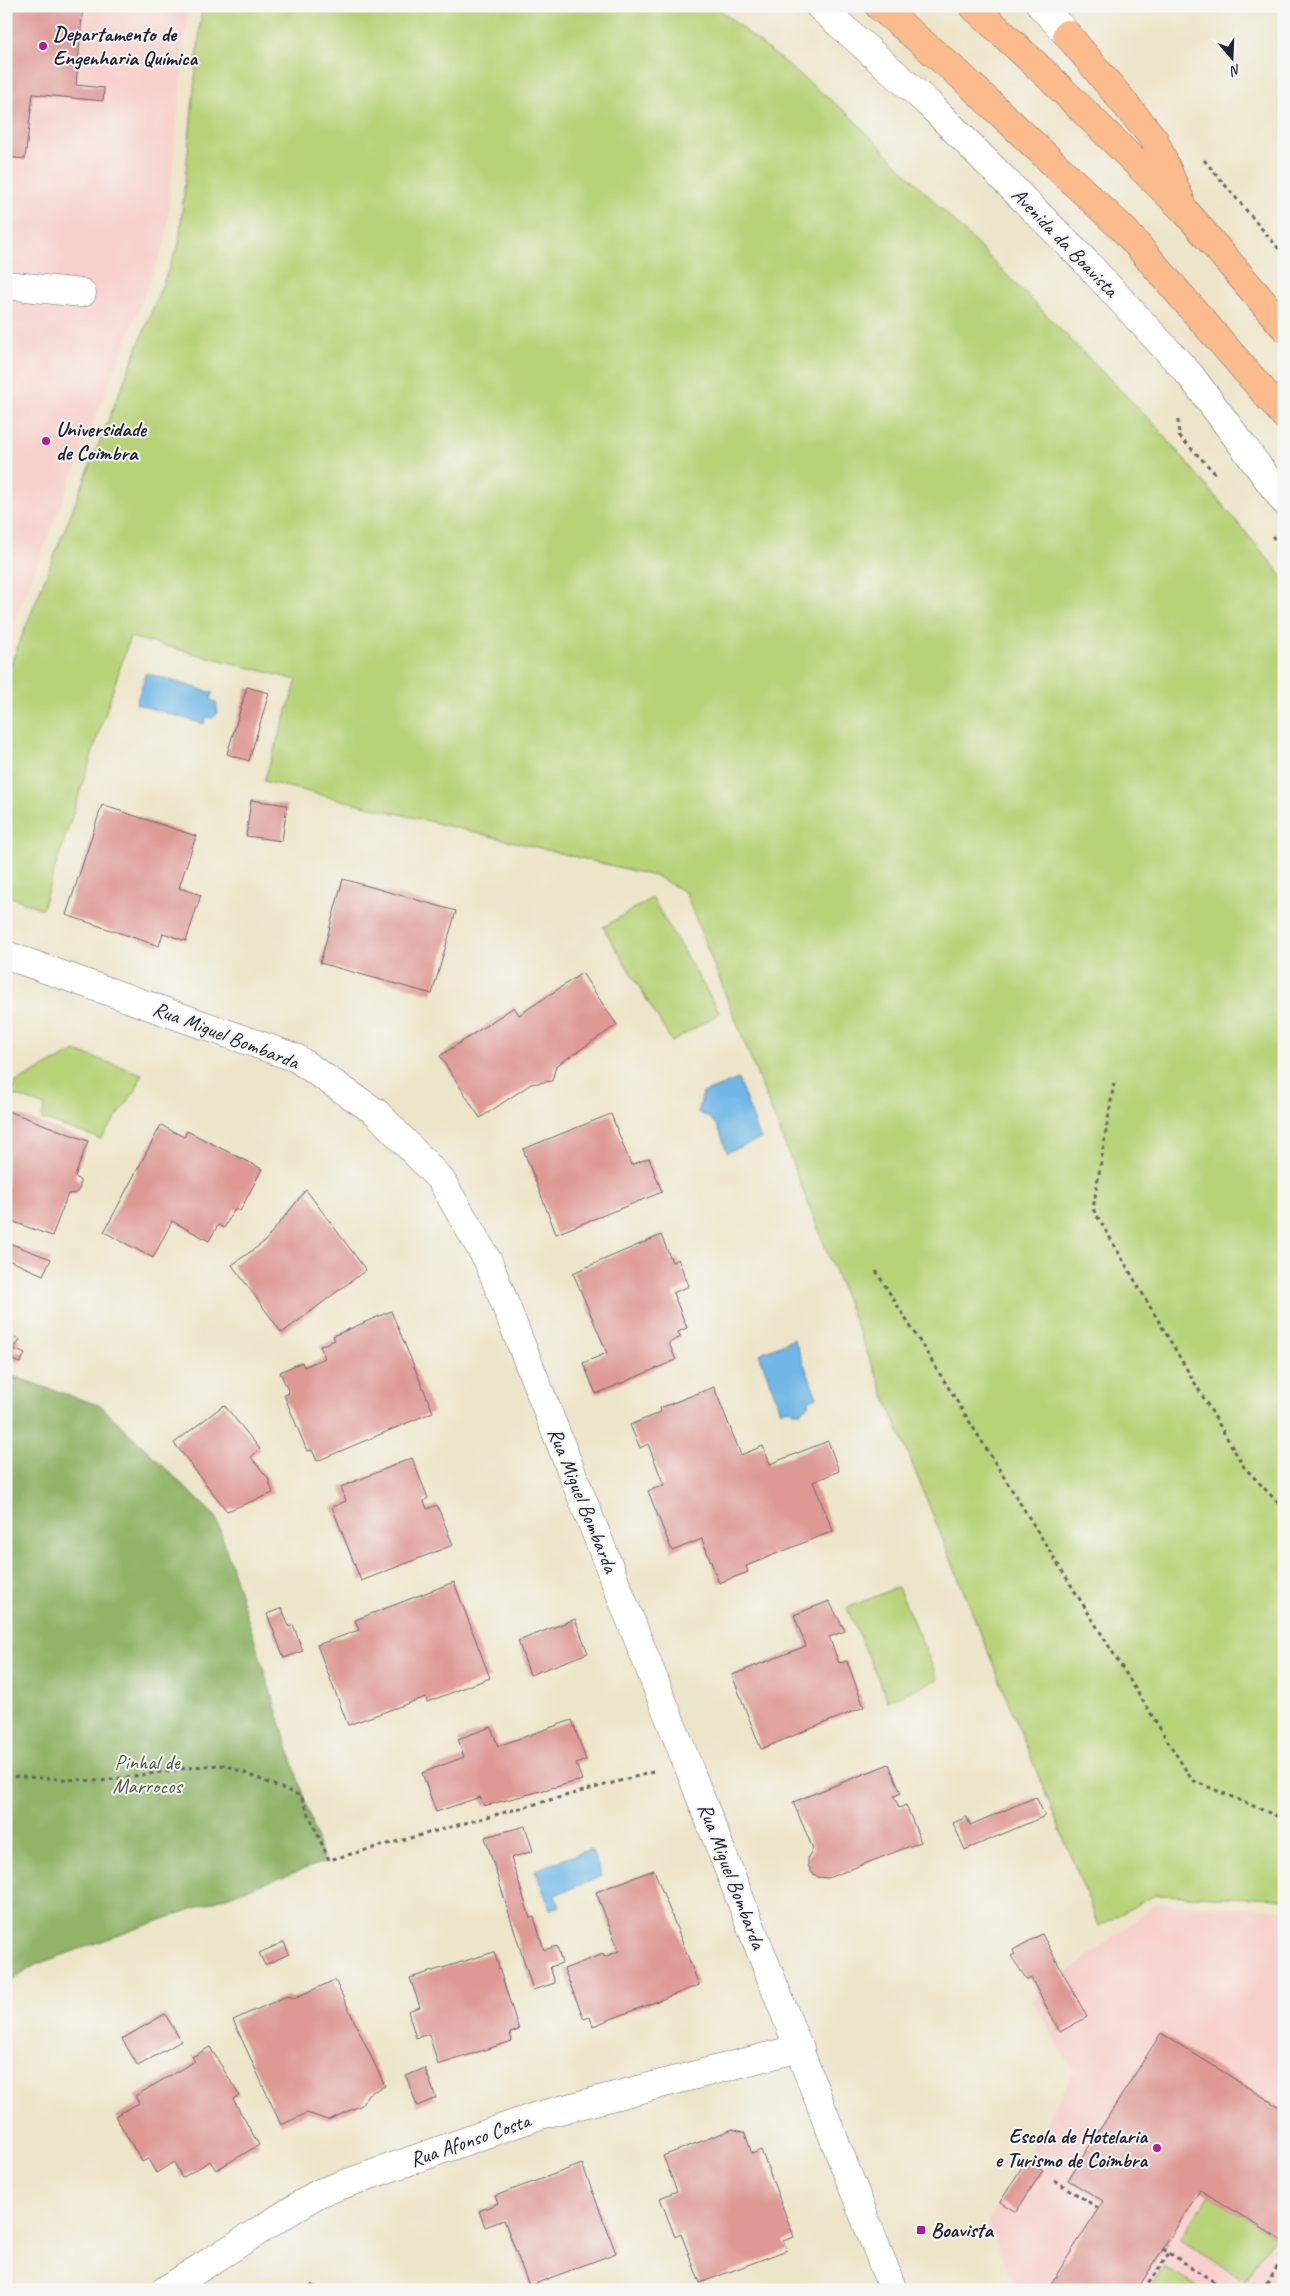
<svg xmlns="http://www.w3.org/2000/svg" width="1290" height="2296" viewBox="0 0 1290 2296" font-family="Caveat,sans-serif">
  <rect width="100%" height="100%" fill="#f6f6f2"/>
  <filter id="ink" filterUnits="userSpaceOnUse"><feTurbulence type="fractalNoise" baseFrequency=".02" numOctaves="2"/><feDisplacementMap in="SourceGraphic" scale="10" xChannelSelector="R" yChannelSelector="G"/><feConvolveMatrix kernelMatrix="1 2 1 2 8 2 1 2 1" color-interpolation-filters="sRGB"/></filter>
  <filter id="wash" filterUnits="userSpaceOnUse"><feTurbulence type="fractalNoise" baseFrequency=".0096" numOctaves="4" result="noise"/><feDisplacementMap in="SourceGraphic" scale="20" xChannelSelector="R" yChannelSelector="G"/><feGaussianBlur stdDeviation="1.12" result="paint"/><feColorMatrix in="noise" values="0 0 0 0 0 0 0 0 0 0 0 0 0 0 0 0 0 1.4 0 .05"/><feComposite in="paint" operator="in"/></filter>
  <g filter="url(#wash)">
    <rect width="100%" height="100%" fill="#ede5c9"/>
    <g fill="#f7d0cb">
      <polygon points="6,6 188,6 166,240 6,643"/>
      <polygon points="1156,1904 1284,1909 1284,2290 1016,2290 987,2223 1074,2072 1032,2000"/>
    </g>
    <g fill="#b7d277" stroke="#6c7a59">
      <polygon points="202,6 715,6 848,114 1157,427 1284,578 1284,1899 1155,1895 1099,1926 860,1335 685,892 658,877 264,781 297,680 130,637 42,909 6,895 6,676 179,243"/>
      <polygon points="652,898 720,1013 672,1042 603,927"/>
      <polygon points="75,1051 142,1074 136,1090 101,1139 41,1119 45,1106 14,1095 9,1107 7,1107 16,1082"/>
      <polygon points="898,1587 938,1679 888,1701 847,1608"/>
      <polygon points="1209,2195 1274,2236 1245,2280 1180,2239"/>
      <polygon points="1164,2267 1201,2290 1149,2290"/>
    </g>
    <polygon fill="#91b468" stroke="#5a6b52" points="6,1374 101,1406 216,1517 324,1862 35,1965 6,1985"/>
    <g fill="#6fb7e6" stroke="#486c90">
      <polygon points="146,673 213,693 211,700 216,702 218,713 212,718 206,717 204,724 136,704"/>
      <path d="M738 1079 761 1139 727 1152C720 1133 719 1119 698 1113L703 1093Z"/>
      <polygon points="794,1339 817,1397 809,1400 808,1405 802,1412 794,1412 789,1409 781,1411 759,1354"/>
      <polygon points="591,1849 602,1876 555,1895 559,1906 550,1909 535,1870"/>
    </g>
    <g id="blocks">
      <g fill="#de9994">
        <polygon points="6,6 83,6 76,85 104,88 103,101 33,94 25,159 6,157"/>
        <polygon points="247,687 269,693 249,761 227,754"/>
        <polygon points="251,800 287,805 282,841 246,836"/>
        <polygon points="102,805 196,836 179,888 201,895 186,941 163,933 159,946 66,915"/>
        <polygon points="343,879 456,911 432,994 320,963"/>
        <polygon points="582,973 617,1025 556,1066 552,1081 531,1084 480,1118 440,1056 514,1007 519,1015"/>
        <polygon points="8,1111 88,1141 75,1176 80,1181 80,1188 76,1193 68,1194 52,1236 6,1219"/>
        <polygon points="611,1114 631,1165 649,1158 662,1192 556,1234 523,1149"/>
        <polygon points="161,1125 184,1137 187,1131 262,1169 240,1211 235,1209 224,1228 218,1225 209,1241 172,1221 153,1258 104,1232"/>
        <polygon points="306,1190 366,1270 282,1333 232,1265 264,1242"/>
        <polygon points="661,1235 672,1262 678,1259 689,1286 673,1293 687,1328 678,1332 681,1337 669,1343 676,1360 596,1394 583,1363 607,1353 573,1273"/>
        <polygon points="6,1242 51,1259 43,1275 6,1259"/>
        <polygon points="391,1311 433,1412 317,1461 312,1450 307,1451 284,1395 289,1393 280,1372 302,1362 304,1367 325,1358 320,1346 335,1340 333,1336"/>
        <polygon points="10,1334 20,1340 14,1349 25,1354 20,1363 6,1358 6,1339"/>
        <polygon points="714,1387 741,1455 763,1446 770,1464 828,1441 839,1471 813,1482 833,1531 746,1566 748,1572 719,1583 702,1539 672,1551 648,1491 664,1485 648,1444 640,1448 630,1425 661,1412 660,1408"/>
        <polygon points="224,1405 260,1449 251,1457 268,1478 273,1493 227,1511 174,1443"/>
        <polygon points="412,1458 428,1498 424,1501 427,1509 437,1505 453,1545 361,1581 332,1507 346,1501 341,1487"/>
        <polygon points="454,1582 490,1678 427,1702 426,1697 348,1725 317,1645 359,1630 355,1620"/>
        <polygon points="829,1601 845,1631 829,1637 839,1663 847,1661 864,1707 761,1749 732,1675 806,1646 794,1615"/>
        <polygon points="282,1608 289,1627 293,1625 303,1651 284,1658 267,1614"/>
        <polygon points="575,1619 588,1653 530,1675 518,1641"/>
        <polygon points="572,1720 586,1760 576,1764 582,1780 484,1806 480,1797 436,1812 422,1773 464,1757 458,1739 491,1727 498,1746"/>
        <polygon points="889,1764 901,1793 894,1796 899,1808 906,1805 921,1842 828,1878 818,1877 811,1872 808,1864 808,1857 813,1849 793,1802"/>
        <polygon points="1036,1797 1045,1816 965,1850 953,1823 967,1817 970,1825"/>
        <polygon points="525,1826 533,1851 511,1858 530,1918 534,1917 544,1950 557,1946 562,1963 550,1967 555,1983 533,1990 485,1837"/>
        <polygon points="654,1870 699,1985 593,2026 590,2017 584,2019 564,1969 603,1954 604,1957 619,1951 596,1892"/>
        <polygon points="1042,1934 1087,2017 1060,2032 1031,1978 1027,1980 1011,1956 1015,1954 1013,1950"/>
        <polygon points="284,1942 289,1954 265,1965 259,1953"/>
        <polygon points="494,1952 519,2030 510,2033 512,2041 438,2065 429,2034 416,2038 408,2011 420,2007 410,1978"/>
        <polygon points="335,1980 385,2086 368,2094 362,2105 328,2120 307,2113 281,2125 233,2020 287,1996 294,1998"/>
        <polygon points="165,2014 181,2041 138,2066 122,2039"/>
        <polygon points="1161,2033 1284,2110 1284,2122 1281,2126 1284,2128 1284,2242 1200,2190 1137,2290 1047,2290 1103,2201 1068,2180"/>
        <polygon points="210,2047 239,2095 233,2099 259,2145 216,2170 210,2161 182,2178 174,2162 156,2173 148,2159 142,2162 115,2116 139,2103 135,2096 195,2061 192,2057"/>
        <polygon points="425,2068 436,2098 417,2106 406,2076"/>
        <polygon points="733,2129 745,2133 752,2154 761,2150 794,2237 783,2241 787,2250 700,2283 681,2234 675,2237 660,2198 677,2191 663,2156"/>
        <polygon points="1027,2159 1043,2170 1016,2212 1000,2202"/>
        <polygon points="582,2164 616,2253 529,2286 504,2220 485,2227 479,2211 498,2203 495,2196"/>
        <polygon points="313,2284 316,2290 305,2290"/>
      </g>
    </g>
  </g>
  <g filter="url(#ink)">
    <use href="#blocks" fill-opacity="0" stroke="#69666d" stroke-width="1"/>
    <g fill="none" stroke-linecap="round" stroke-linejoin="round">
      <g stroke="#69666d" stroke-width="29">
        <g id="minor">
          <polyline points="819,6 929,104 1085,261 1191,376 1284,501"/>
          <polyline points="1041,6 1067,34"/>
          <polyline points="6,285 82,293"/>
          <polyline points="6,955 296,1058 377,1113 441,1180 488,1261 687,1763 893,2290"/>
          <polyline points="165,2290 319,2193 537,2116 800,2048"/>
        </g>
      </g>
      <g stroke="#69666d" stroke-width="29">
        <g id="highway">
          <polyline points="879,6 960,75 1125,231 1284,415"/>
          <polyline points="973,6 1050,78 1186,212 1284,327"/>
          <polyline points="1067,34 1154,139 1180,199"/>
        </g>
      </g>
      <g stroke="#69666d" stroke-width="3" stroke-dasharray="4 4" stroke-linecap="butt">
        <polyline points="1204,160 1284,255"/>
        <polyline points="1178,420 1179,436 1218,476"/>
        <polyline points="1272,536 1284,548"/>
        <polyline points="1114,1083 1093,1209 1244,1467 1284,1509"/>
        <polyline points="876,1271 1192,1780 1284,1819"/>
        <polyline points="6,1776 100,1781 202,1766 225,1765 301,1796 329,1860 653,1772"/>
        <polyline points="1054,2180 1098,2208"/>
        <polyline points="1163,2249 1227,2290"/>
        <polyline points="1144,2290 1169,2253"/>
        <polyline points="1262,2290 1284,2257"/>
      </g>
      <use href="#minor" stroke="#fff" stroke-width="28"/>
      <use href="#highway" stroke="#fbbb8c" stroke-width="28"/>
    </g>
  </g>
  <g fill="#b5179e" stroke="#f6f6f2" stroke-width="2">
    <circle cx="43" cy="46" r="5"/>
    <circle cx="46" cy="441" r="5"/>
    <circle cx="1157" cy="2148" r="5"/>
    <rect x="916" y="2225" width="10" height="10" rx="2.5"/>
  </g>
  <g text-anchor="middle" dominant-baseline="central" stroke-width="4" stroke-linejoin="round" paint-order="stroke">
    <g font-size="21" font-weight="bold" fill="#22223b" stroke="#f6f6f2" text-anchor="start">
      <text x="53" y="34">Departamento de<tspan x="53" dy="24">Engenharia Química</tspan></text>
      <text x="56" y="429">Universidade<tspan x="56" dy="24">de Coimbra</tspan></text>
      <text x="1147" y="2136" text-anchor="end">Escola de Hotelaria<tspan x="1147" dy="24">e Turismo de Coimbra</tspan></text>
      <text x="931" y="2230">Boavista</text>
    </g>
    <g font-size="21" fill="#22223b" stroke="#f6f6f2">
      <text transform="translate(1065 242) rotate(46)">Avenida da Boavista</text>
      <text transform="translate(226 1035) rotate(21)">Rua Miguel Bombarda</text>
      <text transform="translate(583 1500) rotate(68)">Rua Miguel Bombarda</text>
      <text transform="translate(732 1876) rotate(69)">Rua Miguel Bombarda</text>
      <text transform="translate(470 2140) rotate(-19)">Rua Afonso Costa</text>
    </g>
    <g font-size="21" fill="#4f574d" stroke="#f6f6f2">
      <text x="147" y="1762">Pinhal de<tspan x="147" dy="24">Marrocos</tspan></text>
    </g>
  </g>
  <rect width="1290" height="2296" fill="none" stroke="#f6f6f2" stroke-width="25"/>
  <g transform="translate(1232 58) rotate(161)" stroke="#f6f6f2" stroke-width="4" paint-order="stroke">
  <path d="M0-4L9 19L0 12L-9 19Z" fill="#22223b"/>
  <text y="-8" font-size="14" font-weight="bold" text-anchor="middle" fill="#22223b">N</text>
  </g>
</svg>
